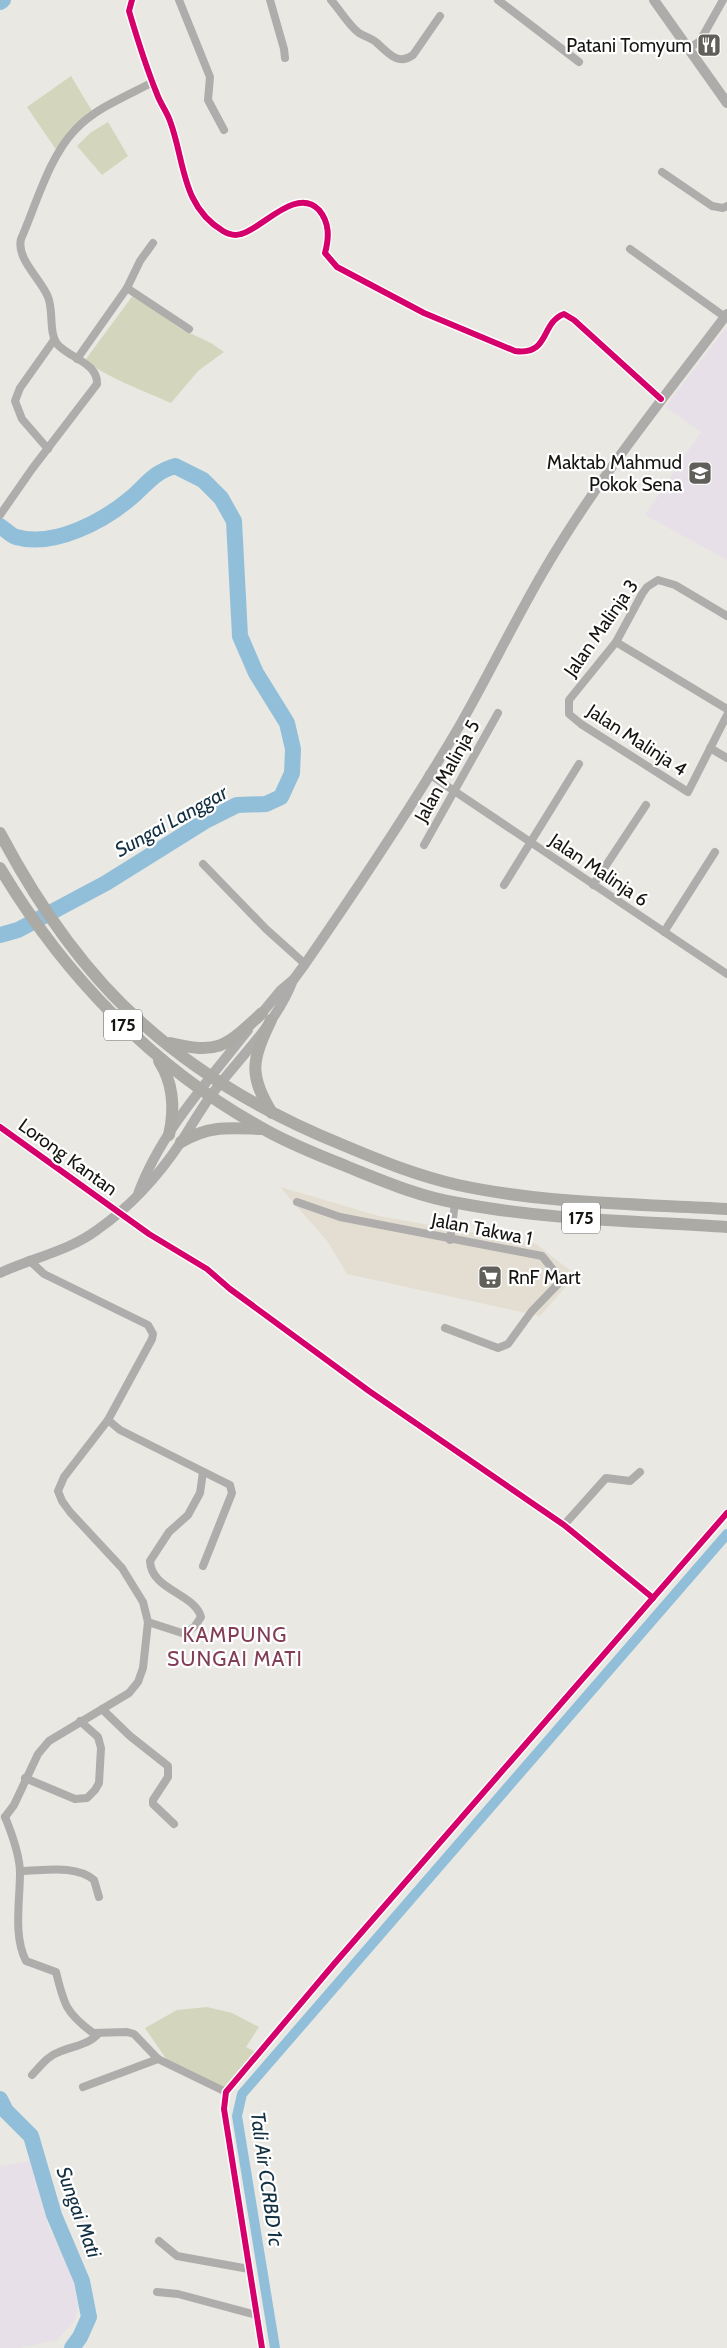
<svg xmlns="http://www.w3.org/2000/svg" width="727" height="2348" viewBox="0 0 727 2348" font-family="Cabin,sans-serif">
  <rect width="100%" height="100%" fill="#eae8e2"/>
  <polygon fill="#e3ded1" points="280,1187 379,1216 536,1244 576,1275 540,1316 347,1274 328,1242"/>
  <g fill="#e7e0e9">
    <polygon points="726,328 727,329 727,560 645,515 701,432 665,407"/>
    <polygon points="30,2161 49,2228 72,2273 78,2305 75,2320 57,2340 19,2348 0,2348 0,2166"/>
  </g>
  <g fill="#d3d6bc">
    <polygon points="71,76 95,116 57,151 27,107"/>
    <polygon points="108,122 128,156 102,175 77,146 90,133"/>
    <path d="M134 294 181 329 211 343 224 352 198 371 171 403C154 395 93 372 86 359Z"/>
    <polygon points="207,2007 232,2013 259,2027 246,2047 256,2052 227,2088 169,2063 145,2028 177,2010"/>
  </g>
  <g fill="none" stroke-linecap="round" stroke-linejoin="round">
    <polyline stroke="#91bfda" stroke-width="10" points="275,2348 237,2116 242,2094 727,1534"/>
    <g stroke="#91bfda" stroke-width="16">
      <polyline points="0,2 3,0"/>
      <path d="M0 526C5 529 10 535 16 537 54 548 104 521 132 497 149 482 153 473 175 466L203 480 221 498 234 521 240 636 256 673 287 723 293 749 292 773 281 797 266 804 237 805 207 820 106 883 18 930 0 935"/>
      <polyline points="0,2099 6,2111 31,2136 54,2215 82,2281 89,2317 80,2337 72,2348"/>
    </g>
    <g stroke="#afadab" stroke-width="8">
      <path d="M132 0 129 11C137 38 146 67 157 94 160 103 167 112 170 121 185 161 181 206 223 231 228 234 235 236 241 234 262 229 296 186 319 210 330 223 329 238 325 253L337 267 424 313 515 351C550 356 540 323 564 314L574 320 661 399"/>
      <polyline points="179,0 210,77 208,100 224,130"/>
      <polyline points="270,0 284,49 285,58"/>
      <path d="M331 0C340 10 349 26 359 33 365 37 372 38 377 43 388 53 398 66 413 55L440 16"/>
      <polyline points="498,0 579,62"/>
      <polyline points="688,49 700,41 723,0"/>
      <polyline points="662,172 712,206 723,208 727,206"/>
      <polyline points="630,249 725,317"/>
      <polyline points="127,288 189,329"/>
      <polyline points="77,359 127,288 140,261 153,243"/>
      <polyline points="48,449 22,419 15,401 20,388 54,340"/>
      <path d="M0 515 32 469 97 384C98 363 70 358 58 345 48 333 54 311 48 297 41 279 16 259 21 239 36 205 49 157 75 130 95 108 127 96 153 82"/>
      <polyline points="727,616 675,585 658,580 647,587 642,594 616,642 569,700 569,714 581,724 688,792 727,715"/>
      <polyline points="616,642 727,709"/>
      <polyline points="710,748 727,758"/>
      <polyline points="429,774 727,974"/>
      <polyline points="424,845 498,713"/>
      <polyline points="203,864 266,929 305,964"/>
      <polyline points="504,885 579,764"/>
      <polyline points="593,885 646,805"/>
      <polyline points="664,932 715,852"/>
      <polyline points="0,1127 149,1234 207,1269 230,1289 369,1391 564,1525 653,1598"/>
      <polyline points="297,1202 340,1217 542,1256 559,1277 559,1283 532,1311 508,1344 498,1348 445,1328"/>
      <polyline points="450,1240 455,1203"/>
      <polyline points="108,1420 120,1430 230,1485 232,1493 203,1566"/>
      <polyline points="564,1525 606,1478 630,1481 640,1472"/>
      <path d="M148 1622 185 1634 195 1626 201 1617C194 1593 151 1590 150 1561L169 1532 188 1515 200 1493 203 1472"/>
      <polyline points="102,1709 130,1736 168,1766 168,1777 153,1800 153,1804 174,1824"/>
      <polyline points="25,1778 75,1799 87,1798 95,1790 99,1783 101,1748 98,1737 80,1721"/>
      <polyline points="5,1817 14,1805 38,1754 49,1741 129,1693 138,1682 143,1668 148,1622 143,1602 122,1568 70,1512 62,1501 58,1491 64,1477 108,1420 152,1339 153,1334 148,1325 44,1274 29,1260"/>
      <path d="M5 1817C12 1834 20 1855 20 1873 20 1900 13 1936 26 1961L56 1972C64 2004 65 2012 93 2033L127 2032 134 2034 158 2059 226 2092"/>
      <path d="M20 1871C43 1871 75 1864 94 1880L99 1897"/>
      <path d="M32 2075C40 2067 47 2056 59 2052 73 2046 88 2045 98 2034"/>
      <polyline points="83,2087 158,2059"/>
      <polyline points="159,2241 177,2256 249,2269"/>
      <polyline points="157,2292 178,2294 256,2315"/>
      <polyline points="262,2348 224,2109 226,2092 334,1964 727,1513"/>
    </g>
    <g stroke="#aeacab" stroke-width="10">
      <polyline points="654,0 727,103"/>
      <path d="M257 1019 281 990 294 979 305 964C359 886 412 807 460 725 488 676 513 624 542 574 595 482 663 399 727 314"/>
      <path d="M138 1194C160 1133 208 1081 248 1030"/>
      <path d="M0 1273C32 1258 69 1251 97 1230 130 1207 159 1175 181 1142 191 1126 201 1109 212 1094 240 1057 277 1023 293 980"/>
    </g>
    <g stroke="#acaaa4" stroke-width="12">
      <path d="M0 833C37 903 84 972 143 1024 202 1077 271 1116 343 1145 381 1161 418 1176 458 1185 546 1204 638 1204 727 1209"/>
      <path d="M0 868C64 975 153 1068 262 1128 289 1144 319 1155 348 1167 383 1181 420 1197 458 1203 546 1220 637 1221 727 1227"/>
      <path d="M271 1020C252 1060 248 1074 272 1113"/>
      <path d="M170 1043C220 1055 226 1046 262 1013"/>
      <path d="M159 1061C174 1084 175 1109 169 1135"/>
      <path d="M181 1142C210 1125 229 1128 262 1129"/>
    </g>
    <g stroke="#fff" stroke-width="9">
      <g id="cycleway">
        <path d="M132 0 129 11C137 38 146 67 157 94 160 103 167 112 170 121 185 161 181 206 223 231 228 234 235 236 241 234 262 229 296 186 319 210 330 223 329 238 325 253L337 267 424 313 515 351C550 356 540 323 564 314L574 320 661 399"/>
        <polyline points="0,1127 149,1234 207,1269 230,1289 369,1391 564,1525 653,1598"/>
        <polyline points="262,2348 224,2109 226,2092 334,1964 727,1513"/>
      </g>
    </g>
    <use href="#cycleway" stroke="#d6006c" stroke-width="6"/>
  </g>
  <defs>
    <g id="restaurant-square" transform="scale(1.25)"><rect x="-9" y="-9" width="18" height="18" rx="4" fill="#605f5a" stroke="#fff"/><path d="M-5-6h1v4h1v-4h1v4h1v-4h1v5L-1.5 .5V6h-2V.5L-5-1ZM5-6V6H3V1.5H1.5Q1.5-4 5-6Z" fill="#fff"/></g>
    <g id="school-square" transform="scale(1.25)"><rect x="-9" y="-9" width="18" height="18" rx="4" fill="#605f5a" stroke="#fff"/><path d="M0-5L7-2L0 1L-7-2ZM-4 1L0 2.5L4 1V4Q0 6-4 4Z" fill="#fff"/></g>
    <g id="supermarket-square" transform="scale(1.25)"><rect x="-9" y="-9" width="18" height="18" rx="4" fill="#605f5a" stroke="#fff"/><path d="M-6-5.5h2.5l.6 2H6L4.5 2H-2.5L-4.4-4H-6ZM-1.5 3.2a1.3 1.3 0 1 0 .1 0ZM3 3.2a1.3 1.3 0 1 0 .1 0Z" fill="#fff"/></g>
  </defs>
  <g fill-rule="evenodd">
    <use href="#restaurant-square" x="709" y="45"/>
    <use href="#school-square" x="700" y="473"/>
    <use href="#supermarket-square" x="490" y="1277"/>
  </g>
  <g text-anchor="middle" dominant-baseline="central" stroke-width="4.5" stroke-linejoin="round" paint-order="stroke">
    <g fill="#fff" stroke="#5c5b58" stroke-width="1">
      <rect x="104" y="1009.5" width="38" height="31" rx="4"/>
      <rect x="562" y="1202.5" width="38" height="31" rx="4"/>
    </g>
    <g font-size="18" font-weight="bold" fill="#161511">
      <text x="123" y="1025">175</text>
      <text x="581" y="1218">175</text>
    </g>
    <g font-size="19" fill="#161511" stroke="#fff" text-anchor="end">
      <text x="692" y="45">Patani Tomyum</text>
      <text x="682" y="462">Maktab Mahmud<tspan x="682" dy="22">Pokok Sena</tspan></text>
      <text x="508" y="1277" text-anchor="start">RnF Mart</text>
    </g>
    <g font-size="19" fill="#161511" stroke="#fff">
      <text transform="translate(601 628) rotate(-55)">Jalan Malinja 3</text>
      <text transform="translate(637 740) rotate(33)">Jalan Malinja 4</text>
      <text transform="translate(447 771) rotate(-61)">Jalan Malinja 5</text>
      <text transform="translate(599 870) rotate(34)">Jalan Malinja 6</text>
      <text transform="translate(68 1157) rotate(36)">Lorong Kantan</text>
      <text transform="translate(482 1229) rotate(11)">Jalan Takwa 1</text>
    </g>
    <g font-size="20" font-style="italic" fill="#123042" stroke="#fff">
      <text transform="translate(171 821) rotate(-29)">Sungai Langgar</text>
      <text transform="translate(267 2179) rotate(82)">Tali Air CCRBD 1c</text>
      <text transform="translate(79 2212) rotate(70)">Sungai Mati</text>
    </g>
    <g font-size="21" letter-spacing="1" fill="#823d57" stroke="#fff">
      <text x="235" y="1634">KAMPUNG<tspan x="235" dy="24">SUNGAI MATI</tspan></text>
    </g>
  </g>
</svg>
